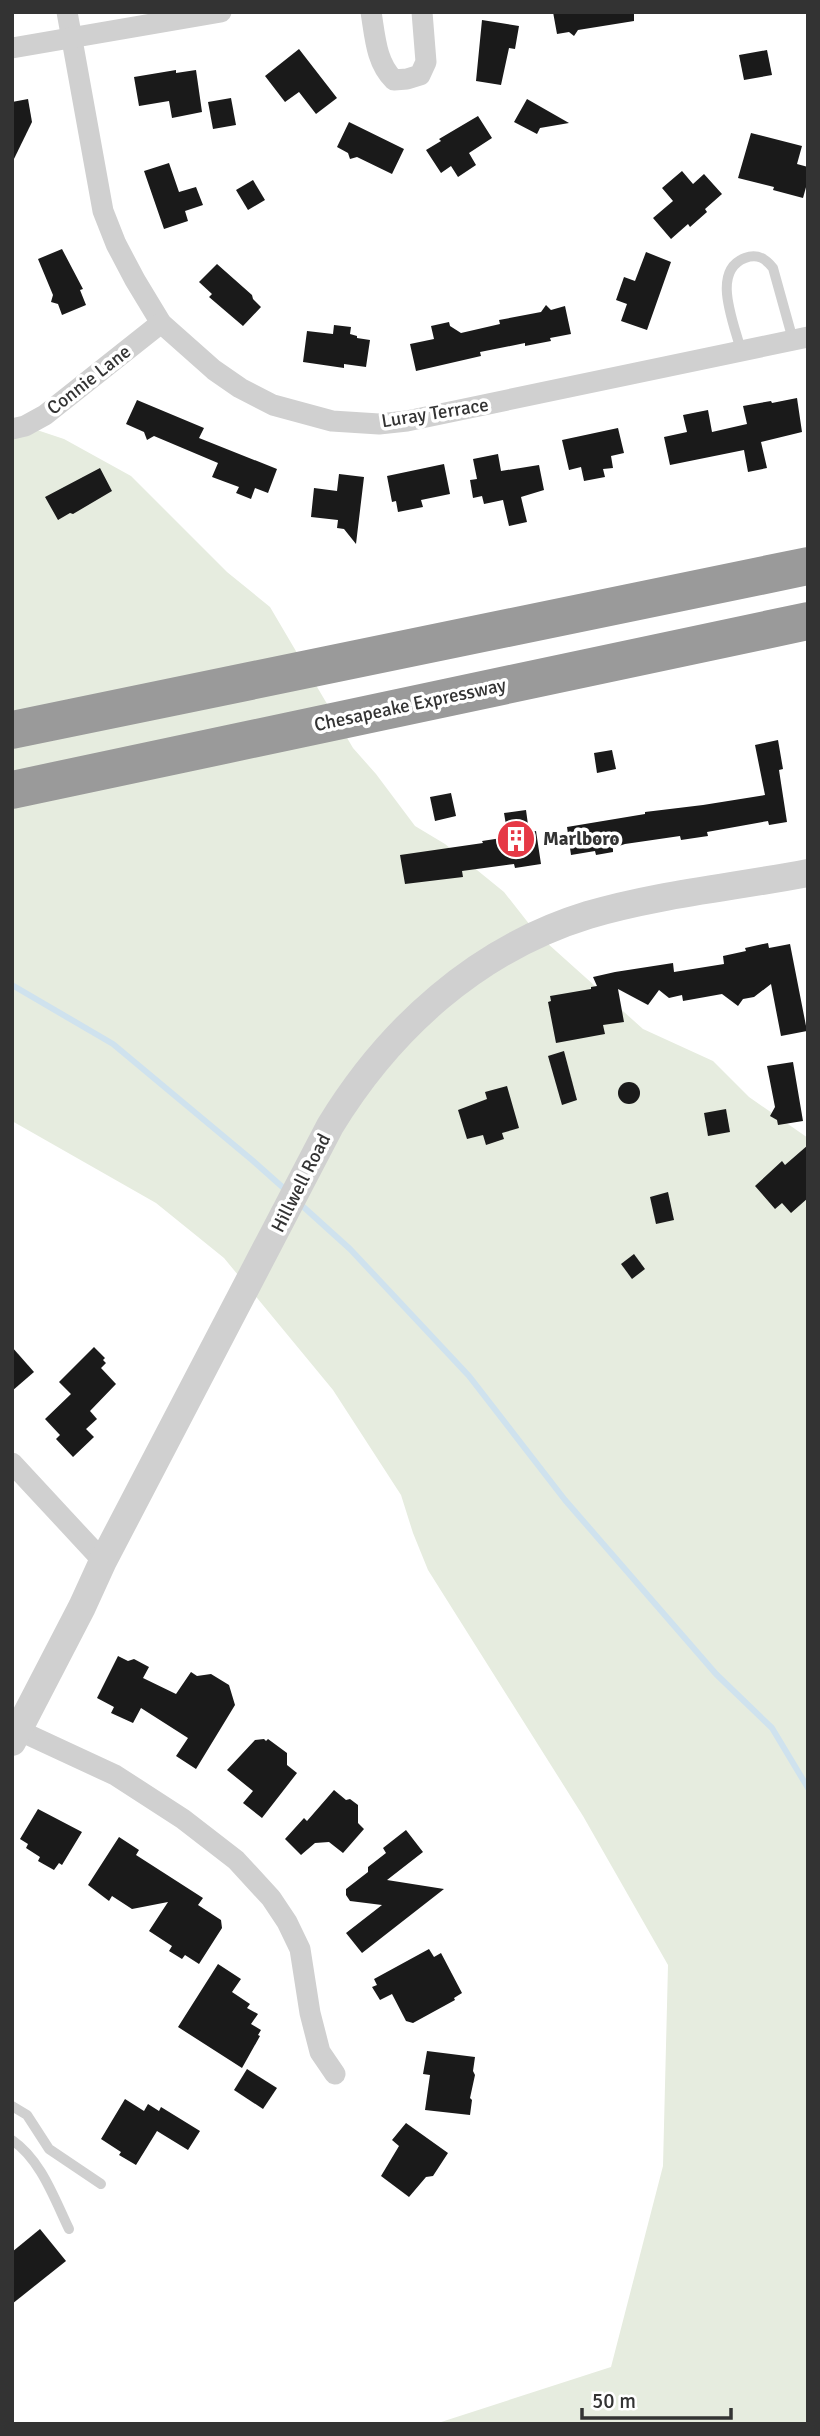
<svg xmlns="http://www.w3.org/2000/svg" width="820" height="2436" viewBox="0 0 820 2436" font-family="Signika,sans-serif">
  <rect width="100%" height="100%" fill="#fff"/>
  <polygon fill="#e6ecdf" points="12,419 22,425 64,439 131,476 227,572 270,607 353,748 376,774 415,826 445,844 504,892 537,934 643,1029 713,1061 749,1097 808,1138 808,2424 435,2424 611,2367 663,2166 668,1965 583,1816 428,1570 413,1533 401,1495 333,1390 224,1258 156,1203 12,1121"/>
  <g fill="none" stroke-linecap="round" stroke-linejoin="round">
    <g stroke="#cfe2ee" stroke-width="6">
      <polyline points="12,985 113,1044 252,1160 288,1192"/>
      <polyline points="298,1202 350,1249 469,1376 565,1500 716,1674 772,1728 808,1788"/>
    </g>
  </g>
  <g fill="#1a1a1a">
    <polygon points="553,12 634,12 634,21 578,30 574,36 569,32 557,34"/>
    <polygon points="482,20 519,26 515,49 509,48 501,85 476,81"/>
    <polygon points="299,49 337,98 316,114 299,92 285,102 265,76"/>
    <polygon points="767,50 772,75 744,80 739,55"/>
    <polygon points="176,70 176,73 196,70 202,112 172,118 169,101 139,106 134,77"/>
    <polygon points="231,98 236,125 213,129 208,102"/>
    <polygon points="28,99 32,122 12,163 12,102"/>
    <polygon points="527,99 569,123 540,128 537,134 514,122"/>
    <polygon points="478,116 492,138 469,153 476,165 458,177 451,166 441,173 426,150 441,141 439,139"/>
    <polygon points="349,122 404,149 392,174 357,157 350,159 348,153 337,147"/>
    <polygon points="751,133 802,146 797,164 808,167 808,180 803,198 773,190 774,187 738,178"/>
    <polygon points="169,163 179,192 196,187 203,205 185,211 188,221 164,229 144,171"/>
    <polygon points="682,171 693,184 704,174 722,194 705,209 707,212 690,227 688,224 671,239 653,218 673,201 662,188"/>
    <polygon points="253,180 265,200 248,210 236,190"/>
    <polygon points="62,249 83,289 80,290 86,305 62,315 58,304 51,302 53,295 38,259"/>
    <polygon points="646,252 671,262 647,330 621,321 627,304 616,300 624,277 635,281"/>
    <polygon points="217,264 252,295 253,299 261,307 243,326 209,297 212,294 199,282"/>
    <polygon points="546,305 551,310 565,306 571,334 550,338 551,341 525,346 525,343 480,352 481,356 416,371 410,344 434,339 431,326 449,322 450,326 461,333 500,324 499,320 541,312"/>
    <polygon points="334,325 351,327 350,334 357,336 357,338 370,340 366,367 344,364 344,368 303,362 307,331 333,334"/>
    <polygon points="797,398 802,432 761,442 767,468 748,472 744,450 670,465 664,437 687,432 683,415 708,410 712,432 747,424 743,406 771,401 772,403"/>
    <polygon points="137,400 204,428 199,438 277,469 268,493 255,488 251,499 236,493 239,487 212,477 218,463 154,436 147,440 144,432 126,424"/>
    <polygon points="618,428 624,453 611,456 613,468 603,469 605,477 584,481 581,467 569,470 562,440"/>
    <polygon points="498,454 501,471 539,465 544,490 521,497 527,522 509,526 503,500 484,504 482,496 473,498 470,480 477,479 473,459"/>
    <polygon points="444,464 450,494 421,500 423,507 398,512 396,501 392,502 387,476"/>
    <polygon points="100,468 112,491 73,514 70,513 58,520 45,497"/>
    <polygon points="339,474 364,477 356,544 344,529 337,528 338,520 311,517 314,488 337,491"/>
    <polygon points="778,740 783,769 779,770 787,822 769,825 768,821 707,832 708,836 681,840 680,836 625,844 613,848 613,852 596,855 595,851 571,855 567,827 645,814 645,812 703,805 765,795 755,745"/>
    <polygon points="612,750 616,769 597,773 594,753"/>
    <polygon points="451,793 456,816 435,821 430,797"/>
    <polygon points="526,810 529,832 536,831 541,864 515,868 514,864 462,871 463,877 405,884 400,855 483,843 482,841 508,837 504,813"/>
    <polygon points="768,943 769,948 790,944 807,1031 781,1036 771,984 754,997 743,999 738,1006 722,994 683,1001 682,995 669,998 659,990 648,1005 618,989 624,1022 603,1025 605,1034 556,1043 548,1002 551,1001 550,996 591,989 591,987 597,986 593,977 615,972 673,963 674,972 724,964 723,956 746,951 745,948"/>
    <polygon points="564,1051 577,1100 562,1105 548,1056"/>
    <polygon points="793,1062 803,1121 778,1125 777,1120 770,1116 775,1107 767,1066"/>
    <circle cx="629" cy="1093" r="11"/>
    <polygon points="507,1086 519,1128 502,1133 504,1139 486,1145 483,1135 467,1139 458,1110 487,1099 485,1092"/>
    <polygon points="726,1109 730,1132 708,1136 704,1113"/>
    <polygon points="808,1145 808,1198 791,1213 782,1203 775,1209 755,1186 782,1161 785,1165"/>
    <polygon points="668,1192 674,1220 656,1224 650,1197"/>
    <polygon points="634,1254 645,1269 632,1279 621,1264"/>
    <polygon points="12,1347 34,1372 12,1391"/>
    <polygon points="94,1347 105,1358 103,1360 106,1363 101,1368 116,1384 90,1411 97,1419 86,1429 94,1437 73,1457 56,1439 60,1435 45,1419 71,1394 59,1382"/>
    <polygon points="118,1656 128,1661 134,1659 149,1667 143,1678 176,1694 191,1672 197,1676 211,1674 229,1685 235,1705 196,1769 176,1756 188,1738 141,1708 133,1723 111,1713 114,1707 97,1698"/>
    <polygon points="264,1739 266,1741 268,1739 287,1753 287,1765 297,1773 262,1818 243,1803 253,1791 227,1770 255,1740"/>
    <polygon points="334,1790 346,1800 350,1799 358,1805 358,1823 364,1829 343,1853 329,1842 315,1843 301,1855 285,1839 304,1818 307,1821"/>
    <polygon points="38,1809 82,1832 62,1865 59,1863 54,1870 38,1861 40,1857 26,1848 28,1844 20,1839"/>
    <polygon points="406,1830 423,1852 387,1880 444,1889 362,1953 346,1933 382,1905 350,1901 346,1895 346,1889 368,1872 368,1867 386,1853 383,1848"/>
    <polygon points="119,1837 139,1850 136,1855 203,1898 198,1905 221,1920 222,1928 199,1964 185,1955 182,1959 169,1951 172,1946 149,1931 168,1902 132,1909 112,1896 109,1901 88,1885"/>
    <polygon points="429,1949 434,1957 441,1953 462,1993 454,1998 455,2000 413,2023 406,2021 392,1994 380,2000 372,1987 377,1985 374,1979"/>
    <polygon points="218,1964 241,1979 232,1992 250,2004 247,2008 258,2014 251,2024 261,2030 258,2035 260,2036 242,2068 178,2027"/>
    <polygon points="427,2051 475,2057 473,2071 475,2075 470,2098 472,2100 470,2115 425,2110 430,2075 423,2074"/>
    <polygon points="247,2069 277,2088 263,2109 234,2090"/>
    <polygon points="125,2099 144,2111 148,2104 159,2111 161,2107 200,2131 188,2150 157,2131 136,2165 119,2155 121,2152 101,2139"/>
    <polygon points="406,2123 448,2153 433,2176 426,2177 409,2197 381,2176 399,2146 392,2140"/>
    <polygon points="40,2229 66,2261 12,2304 12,2252"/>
  </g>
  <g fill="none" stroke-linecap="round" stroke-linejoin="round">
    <g stroke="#d0d0d0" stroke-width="10">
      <path d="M741 351C735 325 710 271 745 258 758 253 766 259 773 268L793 340"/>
      <polyline points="12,2106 27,2115 49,2149 101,2184"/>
      <path d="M12 2140C41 2160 54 2198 69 2229"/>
    </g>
    <g stroke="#d0d0d0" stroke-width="21">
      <polyline points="67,12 103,211 116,244 135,280 161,323 214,370 240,388 273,405 332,421 379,424 407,421 808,337"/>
      <path d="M371 12C375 36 376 63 394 80L407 79 420 75 426 62 422 12"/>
      <polyline points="12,48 221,12"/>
      <polyline points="12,429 25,426 45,415 161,323"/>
      <polyline points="12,1463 103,1561"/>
      <polyline points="18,1730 115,1775 183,1819 236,1860 271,1898 287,1922 300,1949 310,2013 320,2052 335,2074"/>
    </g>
    <path stroke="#d0d0d0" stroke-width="28" d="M12 1742 82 1607 103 1561 330 1126C389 1029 477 949 588 915 659 894 735 887 808 873"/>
    <g stroke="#9a9a9a" stroke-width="38">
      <polyline points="12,730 808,566"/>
      <polyline points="12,790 808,621"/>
    </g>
  </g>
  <defs>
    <g id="building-disc" transform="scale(2.0125)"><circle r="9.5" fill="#e63946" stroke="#fff"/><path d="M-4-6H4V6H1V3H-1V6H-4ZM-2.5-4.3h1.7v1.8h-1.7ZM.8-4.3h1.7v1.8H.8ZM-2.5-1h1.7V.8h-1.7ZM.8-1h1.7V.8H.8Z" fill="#fff"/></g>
  </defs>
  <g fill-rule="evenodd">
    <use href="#building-disc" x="516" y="839"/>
  </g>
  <g text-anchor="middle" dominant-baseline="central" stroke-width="7" stroke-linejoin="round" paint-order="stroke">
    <g font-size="19" fill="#333" stroke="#fff">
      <text transform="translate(89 380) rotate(-38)">Connie Lane</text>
      <text transform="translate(435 413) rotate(-9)">Luray Terrace</text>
      <text transform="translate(410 705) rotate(-12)">Chesapeake Expressway</text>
      <text transform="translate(301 1183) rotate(-63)">Hillwell Road</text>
    </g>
    <g font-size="19" font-weight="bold" fill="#333" stroke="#fff" text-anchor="start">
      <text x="543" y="839">Marlboro</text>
    </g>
  </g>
  <rect width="820" height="2436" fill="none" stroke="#333333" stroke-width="28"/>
  <path d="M582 2408v10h149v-10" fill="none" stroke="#333333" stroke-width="3.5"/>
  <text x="592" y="2408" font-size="21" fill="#333333" stroke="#ffffff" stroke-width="5" paint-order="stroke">50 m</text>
</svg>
